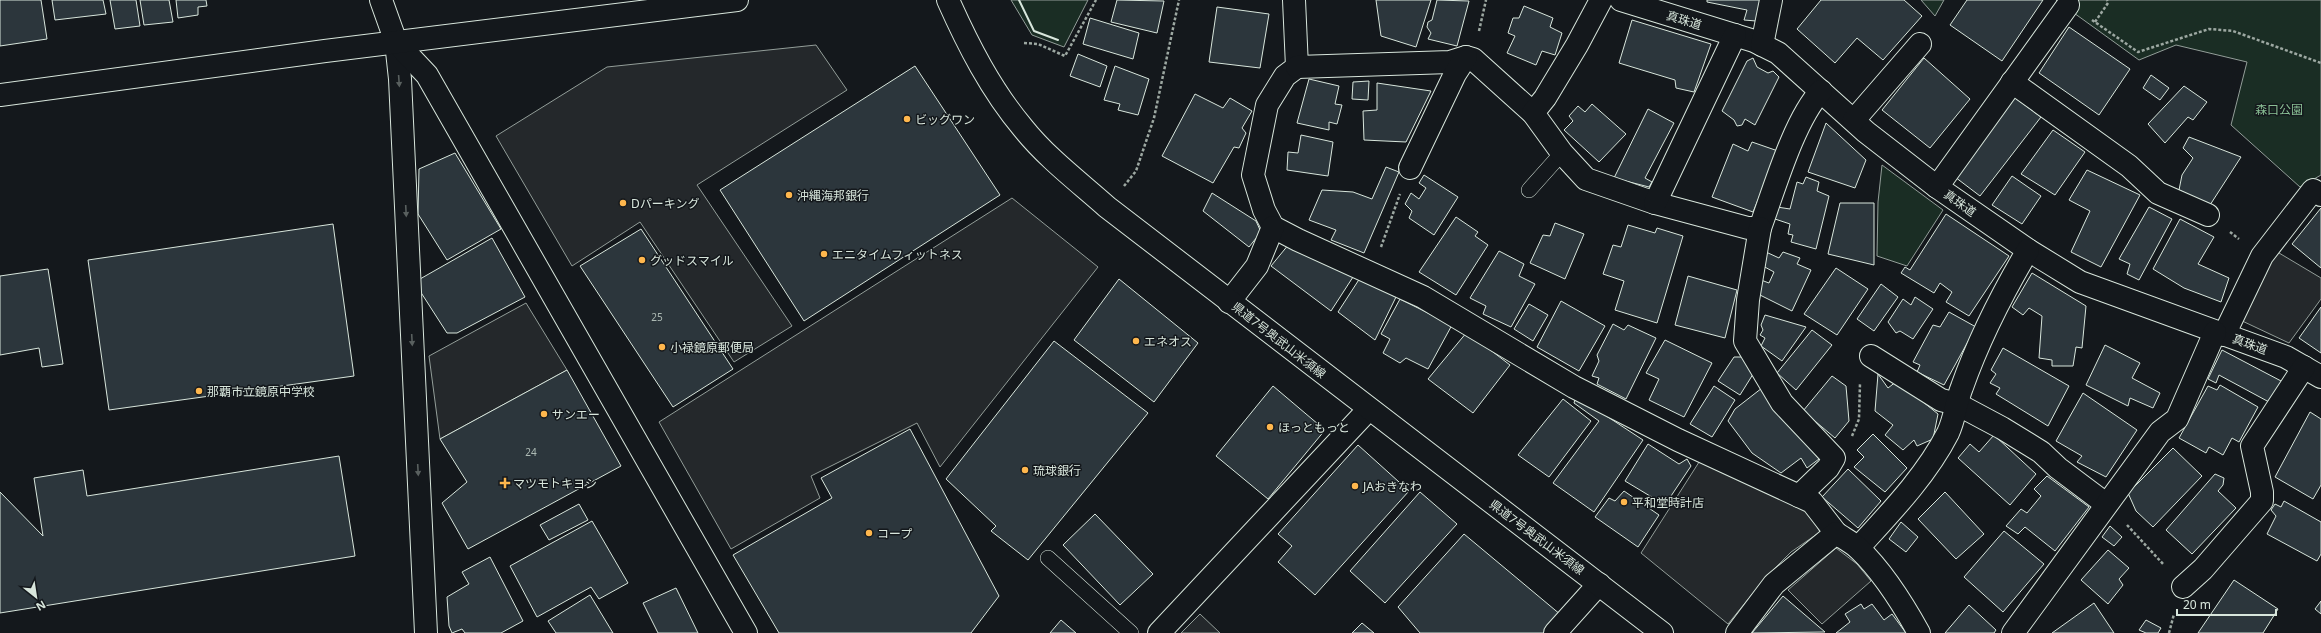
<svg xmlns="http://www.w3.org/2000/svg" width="2321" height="633" viewBox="0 0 2321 633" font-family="'Noto Sans','Noto Sans JP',sans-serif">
  <rect width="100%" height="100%" fill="#14181c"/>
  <g fill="#1a2d24" stroke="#939e99">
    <polygon points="1011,0 1088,0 1064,47 1032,35"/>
    <polygon points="1921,0 1944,0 1935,16"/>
    <polygon points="2056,0 2321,0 2321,175 2300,187 2231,125 2247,62 2176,45 2139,60"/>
    <polygon points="1882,165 1943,210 1907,266 1877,256 1878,202"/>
  </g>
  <g fill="#24282b" stroke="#939e99">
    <polygon points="816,45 847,90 697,185 792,326 734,362 640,222 572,266 496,136 607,67"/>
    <polygon points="1012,198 1098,267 940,467 917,423 811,476 820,498 731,549 659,422"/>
    <polygon points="2274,250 2321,278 2321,299 2289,343 2238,319"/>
    <polygon points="526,303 567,370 440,439 429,356"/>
    <polygon points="1701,459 1806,508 1820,532 1791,552 1766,577 1728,624 1641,553"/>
    <polygon points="1836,548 1857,564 1871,581 1822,624 1788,590"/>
    <polygon points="1200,614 1220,633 1181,633"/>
  </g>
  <g fill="#2c363c" stroke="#d8e6dc">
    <polygon points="0,0 41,0 47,39 0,46"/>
    <polygon points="52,0 103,0 106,14 55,20"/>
    <polygon points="110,0 136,0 140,26 115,29"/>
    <polygon points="140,0 169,0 173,22 144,25"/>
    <polygon points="176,0 206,0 207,6 198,7 198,15 178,18"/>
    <polygon points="1117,0 1164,1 1157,33 1111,22"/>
    <polygon points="1376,0 1431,0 1416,47 1381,36"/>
    <polygon points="1437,0 1469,1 1457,46 1428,39 1431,33 1427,27 1428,22 1432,20"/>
    <polygon points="1707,0 1762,0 1756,21 1744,20 1747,10 1707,2"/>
    <polygon points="1821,0 1904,0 1922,16 1883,60 1857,38 1835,63 1797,29"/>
    <polygon points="1967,0 2043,0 2002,61 1950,25"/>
    <polygon points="1524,6 1553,18 1550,27 1562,33 1555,55 1542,51 1536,65 1507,53 1515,36 1508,33 1513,18 1519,18"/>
    <polygon points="1217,7 1269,14 1260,68 1209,62"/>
    <polygon points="1090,18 1139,33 1133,59 1083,44"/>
    <polygon points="1632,20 1711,44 1694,92 1676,88 1675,80 1619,63"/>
    <polygon points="2069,27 2130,69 2099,115 2039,73"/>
    <polygon points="1078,54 1107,66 1100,87 1070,76"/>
    <polygon points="1753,58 1757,67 1768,73 1773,71 1779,77 1755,125 1745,119 1742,125 1737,126 1734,120 1722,111 1747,61"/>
    <polygon points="1924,58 1970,99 1930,148 1882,110"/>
    <polygon points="915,66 1000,195 804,321 720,190"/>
    <polygon points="1115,66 1149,79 1138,115 1118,110 1120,104 1104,100"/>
    <polygon points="2151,75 2169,88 2160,100 2143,88"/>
    <polygon points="1309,79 1339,86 1335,104 1342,105 1337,124 1329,122 1329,130 1297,123"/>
    <polygon points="1369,81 1368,100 1352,99 1353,82"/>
    <polygon points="1377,83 1431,91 1406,142 1364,140 1363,111 1377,110"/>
    <polygon points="2184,86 2207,102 2193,120 2188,117 2165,143 2148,124"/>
    <polygon points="1195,94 1223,108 1230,98 1252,111 1242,128 1246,133 1239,148 1234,147 1213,183 1162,156"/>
    <polygon points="2014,97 2041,117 1980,196 1955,177"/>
    <polygon points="1592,104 1626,134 1599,162 1564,130 1573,121 1569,116 1578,106 1585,112"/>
    <polygon points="1648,109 1674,123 1645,178 1652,182 1649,187 1614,178"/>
    <polygon points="1826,123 1866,160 1855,188 1808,172"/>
    <polygon points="2053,130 2085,152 2055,195 2021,174"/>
    <polygon points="1301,135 1333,142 1328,176 1287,170 1288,152 1298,153"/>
    <polygon points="2189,137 2241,157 2210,205 2179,190 2182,175 2193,158 2183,148"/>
    <polygon points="1752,142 1778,151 1753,212 1712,197 1733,144 1748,151"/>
    <polygon points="455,153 501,229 447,260 418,214 419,169"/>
    <polygon points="1386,167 1399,172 1364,253 1331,240 1336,230 1309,220 1322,190 1353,192 1372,199"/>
    <polygon points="2087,170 2140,195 2101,267 2071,252 2090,211 2069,200"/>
    <polygon points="1424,175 1458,197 1434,235 1409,218 1412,211 1405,204 1411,193 1419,199 1426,188 1419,183"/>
    <polygon points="2012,176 2041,196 2022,224 1992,205"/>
    <polygon points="1806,177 1819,182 1817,191 1829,196 1816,249 1791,242 1793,235 1788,234 1790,224 1775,219 1777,207 1790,209 1797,182 1803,184"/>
    <polygon points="1212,193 1256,221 1261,232 1249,247 1203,211"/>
    <polygon points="1840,203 1874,203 1874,265 1828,254"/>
    <polygon points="2149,207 2172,219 2139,280 2127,274 2130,264 2119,259"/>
    <polygon points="2321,208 2321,268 2292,244"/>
    <polygon points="1946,214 2009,256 1969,316 1946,302 1952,292 1940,283 1934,293 1901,273 1905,267 1910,270"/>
    <polygon points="1456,217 1478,232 1475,236 1488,245 1456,295 1419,272"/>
    <polygon points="2180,219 2214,237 2198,264 2229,278 2221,302 2184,288 2153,269"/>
    <polygon points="1555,223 1584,234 1565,279 1530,263 1543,235 1550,236"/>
    <polygon points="333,224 354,376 109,410 88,260"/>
    <polygon points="1628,225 1655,233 1657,228 1683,236 1657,323 1615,310 1624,281 1603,274 1613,245 1621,247"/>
    <polygon points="641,229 733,369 673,407 580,266"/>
    <polygon points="492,238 525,297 457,333 447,333 420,291 420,279"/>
    <polygon points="1289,244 1353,277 1331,311 1271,266"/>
    <polygon points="1499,251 1524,264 1519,276 1535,284 1511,327 1483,314 1486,306 1470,298"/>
    <polygon points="1766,252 1779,258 1783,252 1800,258 1797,264 1811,270 1792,311 1758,294 1761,280 1769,283 1774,272 1761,265"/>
    <polygon points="1836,268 1868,289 1837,335 1804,314"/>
    <polygon points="48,269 63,364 42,367 39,348 0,355 0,276"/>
    <polygon points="2032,273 2086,306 2082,348 2076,347 2073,366 2052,366 2052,360 2039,358 2042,316 2029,308 2023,315 2012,307"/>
    <polygon points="1688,276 1737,290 1725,338 1675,325"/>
    <polygon points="1360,278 1396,297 1375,340 1338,312"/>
    <polygon points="1119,279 1198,343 1154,402 1074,340"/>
    <polygon points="1881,284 1898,297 1874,331 1857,319"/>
    <polygon points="1915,297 1933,309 1913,339 1900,331 1896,333 1888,322 1903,299 1911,305"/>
    <polygon points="1400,299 1452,325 1428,369 1406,358 1400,363 1383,353 1390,339 1381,334"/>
    <polygon points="1561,301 1605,326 1579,371 1537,347"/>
    <polygon points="1529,304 1548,315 1533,341 1514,329"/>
    <polygon points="2321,307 2321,353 2299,338"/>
    <polygon points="1949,312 1976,327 1944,385 1917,372 1920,365 1913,362 1933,325 1940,327"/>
    <polygon points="1765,315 1806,327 1782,361 1761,346 1765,338 1760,335 1763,330 1761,325"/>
    <polygon points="1613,324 1624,330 1628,325 1656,338 1626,399 1597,384 1599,378 1592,376 1599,361 1597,355"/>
    <polygon points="1812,330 1832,345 1796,390 1777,373"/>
    <polygon points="1467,332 1510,365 1473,413 1428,379"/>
    <polygon points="1665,340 1712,363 1684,417 1649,400 1659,379 1646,373"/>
    <polygon points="1054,341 1148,413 1028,560 991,531 996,526 946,479"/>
    <polygon points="2105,345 2140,363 2132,378 2160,393 2153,408 2130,398 2128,406 2086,385"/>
    <polygon points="2003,348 2069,386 2048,426 1996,394 2000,388 1990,383 1996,374 1991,370"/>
    <polygon points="2222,350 2283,382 2269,402 2219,375 2216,383 2208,379"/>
    <polygon points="1734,357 1746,357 1755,371 1740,395 1718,381"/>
    <polygon points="567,370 621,466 468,549 442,503 467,482 440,439"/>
    <polygon points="1878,374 1888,388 1897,381 1938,414 1933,439 1917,446 1914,440 1903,450 1885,435 1893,425 1875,411"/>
    <polygon points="1832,376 1846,386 1849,421 1835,438 1803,411"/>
    <polygon points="2220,385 2258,407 2239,442 2232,438 2223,455 2209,447 2206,453 2179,438 2208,386 2217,390"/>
    <polygon points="1273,386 1325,430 1268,499 1216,456"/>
    <polygon points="1714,386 1735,400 1712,437 1690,424"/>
    <polygon points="1762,388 1819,459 1807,468 1801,458 1781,473 1752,453 1728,421 1735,409"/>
    <polygon points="2083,393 2137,430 2106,477 2077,462 2082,456 2056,441"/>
    <polygon points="1576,396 1643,440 1594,512 1553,483 1599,421 1574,403"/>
    <polygon points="1563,399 1591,421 1549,477 1518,455"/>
    <polygon points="2310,412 2321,419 2321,485 2313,499 2275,477"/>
    <polygon points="910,429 999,596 971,633 779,633 733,555 832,498 821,478"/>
    <polygon points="1873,434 1907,468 1885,492 1854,467 1864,457 1857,450"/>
    <polygon points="1994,435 2036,474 2010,505 1958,458 1970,444 1979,452"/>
    <polygon points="1648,444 1679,464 1687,459 1691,466 1665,505 1625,481"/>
    <polygon points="1358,445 1409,491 1315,595 1278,562 1292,546 1278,534"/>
    <polygon points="2173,448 2202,476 2153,527 2136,511 2128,493"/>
    <polygon points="339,456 355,556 0,613 0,492 43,536 34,478 83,470 87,496"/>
    <polygon points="1848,469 1881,501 1858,528 1822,497"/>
    <polygon points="2215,474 2224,478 2223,485 2218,491 2236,508 2192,554 2166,530"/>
    <polygon points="2047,476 2089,507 2055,551 2025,527 2018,534 2006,526 2021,509 2027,513 2041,496 2034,489"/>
    <polygon points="1624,491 1659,515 1638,547 1595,517 1609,498 1615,501"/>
    <polygon points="1420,492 1457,524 1385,603 1350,571"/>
    <polygon points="1945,492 1984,534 1956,559 1918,519"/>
    <polygon points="2284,501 2321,522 2321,554 2317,561 2267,534 2276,516 2271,510 2275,504 2281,507"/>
    <polygon points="579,504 588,520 549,540 540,525"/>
    <polygon points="1095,514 1153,574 1120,605 1063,545"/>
    <polygon points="592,521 628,583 599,599 591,587 537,617 510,566"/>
    <polygon points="1901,522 1918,537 1906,552 1889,539"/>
    <polygon points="2110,526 2122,537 2114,546 2102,537"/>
    <polygon points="2004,531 2044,564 2003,612 1964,577"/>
    <polygon points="1464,534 1561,615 1545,633 1420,633 1398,607"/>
    <polygon points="2108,550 2129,568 2119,579 2123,585 2108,604 2081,580"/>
    <polygon points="490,557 523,621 501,633 465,633 462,629 452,633 449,626 447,597 469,584 462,572"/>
    <polygon points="2234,580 2278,609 2263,633 2198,633"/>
    <polygon points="676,588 698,633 658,633 643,603"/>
    <polygon points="590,595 613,633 556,633 548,621"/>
    <polygon points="1783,596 1825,632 1752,633"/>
    <polygon points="2321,601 2321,614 2315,609"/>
    <polygon points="2094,603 2114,633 2052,633"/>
    <polygon points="1861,604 1864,609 1872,604 1884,620 1892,614 1906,633 1836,633 1850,622 1845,614"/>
    <polygon points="1969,605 1996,630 1994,633 1945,633"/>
    <polygon points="1061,620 1076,633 1050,633"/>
    <polygon points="2146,620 2161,628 2158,633 2146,633 2139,630"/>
    <polygon points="1362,623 1374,633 1352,633"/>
  </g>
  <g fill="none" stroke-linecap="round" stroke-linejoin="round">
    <g stroke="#d8e6dc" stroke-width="16">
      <g id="lane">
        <polyline points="1529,190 1562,153"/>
        <polyline points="1048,558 1131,633"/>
      </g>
    </g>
    <g stroke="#d8e6dc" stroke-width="24">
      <g id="street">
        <polyline points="381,0 396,42 400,79 426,633"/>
        <polyline points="1294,0 1297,67 1285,76 1267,105 1253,175 1264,210 1273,227 1298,240 1423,297 1574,387 1678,440 1812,502 1836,533"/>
        <polyline points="1621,0 1754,41 1778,53 1866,132 1937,187 2028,250 2080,282 2286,357 2321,377"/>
        <polyline points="396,42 427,75 746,633"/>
        <polyline points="1762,45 1771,0"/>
        <path d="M1297 67 1450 62 1466 57 1473 59 1533 113 1562 153 1586 179 1655 203 1748 228H1760C1774 190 1794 120 1821 91"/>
        <polyline points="2012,82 2129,166 2158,193 2208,215"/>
        <polyline points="1533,113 1545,98 1577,45 1601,0"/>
        <polyline points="1854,120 1920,44"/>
        <polyline points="1410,168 1455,74 1466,57"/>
        <polyline points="1937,187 2068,5"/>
        <polyline points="1655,203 1735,35"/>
        <polyline points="1760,228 1748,300 1745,341 1782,403 1834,458 1828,468 1799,496"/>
        <polyline points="1229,302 1257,266 1273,227"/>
        <polyline points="2224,335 2262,256 2313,190 2321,195"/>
        <polyline points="1871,356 1941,400 1957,404 2002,428 2041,452 2058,468 2106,504"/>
        <path d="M1858 548C1890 513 1926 476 1948 433 1955 418 1956 402 1962 387 1979 339 2002 294 2028 250"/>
        <polyline points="2183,587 2203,569 2262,501 2262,492 2252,446 2304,367"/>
        <polyline points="1159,633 1369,409"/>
        <polyline points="1555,633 1599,584"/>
        <path d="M1737 633 1774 584 1836 533C1843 538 1853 543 1859 549 1883 572 1903 604 1919 633"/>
        <polyline points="2013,633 2160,432 2177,419 2215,332"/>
      </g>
    </g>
    <g stroke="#d8e6dc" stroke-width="24">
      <polyline id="secondary" points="0,95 325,51 737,0"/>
    </g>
    <g stroke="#d8e6dc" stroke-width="24">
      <path id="primary" d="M948 0C968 45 991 90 1023 128 1047 158 1079 182 1107 207L1662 633"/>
    </g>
    <g stroke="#9da8a2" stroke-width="2.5" stroke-dasharray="3 2" stroke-linecap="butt">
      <polyline points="2092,20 2138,52 2209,29 2233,31 2321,63"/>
      <polyline points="2095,22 2108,3 2107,0"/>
      <polyline points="1479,31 1486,0"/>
      <polyline points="1024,43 1038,44 1065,56 1096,0"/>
      <polyline points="1124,186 1136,171 1154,118 1179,0"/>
      <polyline points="2230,232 2239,239"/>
      <polyline points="1381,247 1400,194"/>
      <polyline points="1852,436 1859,419 1860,383"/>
      <polyline points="2127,525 2164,565"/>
      <polyline points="2169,633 2174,614"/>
    </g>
    <use href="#lane" stroke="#14181c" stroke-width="15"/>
    <use href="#street" stroke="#14181c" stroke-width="22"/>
    <use href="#secondary" stroke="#14181c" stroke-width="22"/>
    <use href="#primary" stroke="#14181c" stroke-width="22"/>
    <polyline stroke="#d8e6dc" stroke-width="2" points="1019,0 1034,31 1058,40"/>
  </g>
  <defs><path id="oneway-solid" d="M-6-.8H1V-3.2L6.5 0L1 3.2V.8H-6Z"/></defs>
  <g fill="#59605f">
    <use href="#oneway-solid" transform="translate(399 81) rotate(86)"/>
    <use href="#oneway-solid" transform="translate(406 211) rotate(87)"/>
    <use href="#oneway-solid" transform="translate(412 340) rotate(87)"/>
    <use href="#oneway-solid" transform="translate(418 470) rotate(87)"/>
  </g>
  <g fill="#ffb74d" stroke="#14181c" stroke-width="1.5">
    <circle cx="907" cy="119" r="4"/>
    <circle cx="789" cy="195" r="4"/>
    <circle cx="623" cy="203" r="4"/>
    <circle cx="824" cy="254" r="4"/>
    <circle cx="642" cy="260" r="4"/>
    <circle cx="1136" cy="341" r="4"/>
    <circle cx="662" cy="347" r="4"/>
    <circle cx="199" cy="391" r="4"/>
    <circle cx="544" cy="414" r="4"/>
    <circle cx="1270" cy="427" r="4"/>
    <circle cx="1025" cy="470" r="4"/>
    <path d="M503 477h4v4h4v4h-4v4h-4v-4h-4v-4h4z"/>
    <circle cx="1355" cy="486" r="4"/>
    <circle cx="1624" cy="502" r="4"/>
    <circle cx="869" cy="533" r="4"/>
  </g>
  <g text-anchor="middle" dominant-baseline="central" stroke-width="3" stroke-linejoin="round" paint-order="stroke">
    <g font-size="10" fill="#adbab4">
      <text x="657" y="317">25</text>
      <text x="531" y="452">24</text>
    </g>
    <g font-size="12" fill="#d8e6dc" stroke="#14181c">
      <text transform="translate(1684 20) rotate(17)">真珠道</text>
      <text transform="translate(1960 203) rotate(35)">真珠道</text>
      <text transform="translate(1279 340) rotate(38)">県道7号奥武山米須線</text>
      <text transform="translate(2250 344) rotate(20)">真珠道</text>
      <text transform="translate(1537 537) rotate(37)">県道7号奥武山米須線</text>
    </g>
    <g font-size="12" fill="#8ac095" stroke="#14181c">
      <text x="2279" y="109">森口公園</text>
    </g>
    <g font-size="12" fill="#d8e6dc" stroke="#14181c" text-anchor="start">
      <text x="915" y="119">ビッグワン</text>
      <text x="797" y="195">沖縄海邦銀行</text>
      <text x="631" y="203">Dパーキング</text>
      <text x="832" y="254">エニタイムフィットネス</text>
      <text x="650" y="260">グッドスマイル</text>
      <text x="1144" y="341">エネオス</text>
      <text x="670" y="347">小禄鏡原郵便局</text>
      <text x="207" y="391">那覇市立鏡原中学校</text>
      <text x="552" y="414">サンエー</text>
      <text x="1278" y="427">ほっともっと</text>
      <text x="1033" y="470">琉球銀行</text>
      <text x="513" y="483">マツモトキヨシ</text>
      <text x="1363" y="486">JAおきなわ</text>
      <text x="1632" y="502">平和堂時計店</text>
      <text x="877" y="533">コープ</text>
    </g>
  </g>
  <g transform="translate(36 597) rotate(150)" stroke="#14181c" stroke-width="3" paint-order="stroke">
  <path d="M0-3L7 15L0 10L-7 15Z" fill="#d8e6dc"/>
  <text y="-6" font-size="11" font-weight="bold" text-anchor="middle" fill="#d8e6dc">N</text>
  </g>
  <path d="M2177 609v6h99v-6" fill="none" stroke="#d8e6dc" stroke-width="2"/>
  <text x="2183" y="609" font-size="12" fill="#d8e6dc" stroke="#14181c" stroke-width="3" paint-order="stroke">20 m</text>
</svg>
